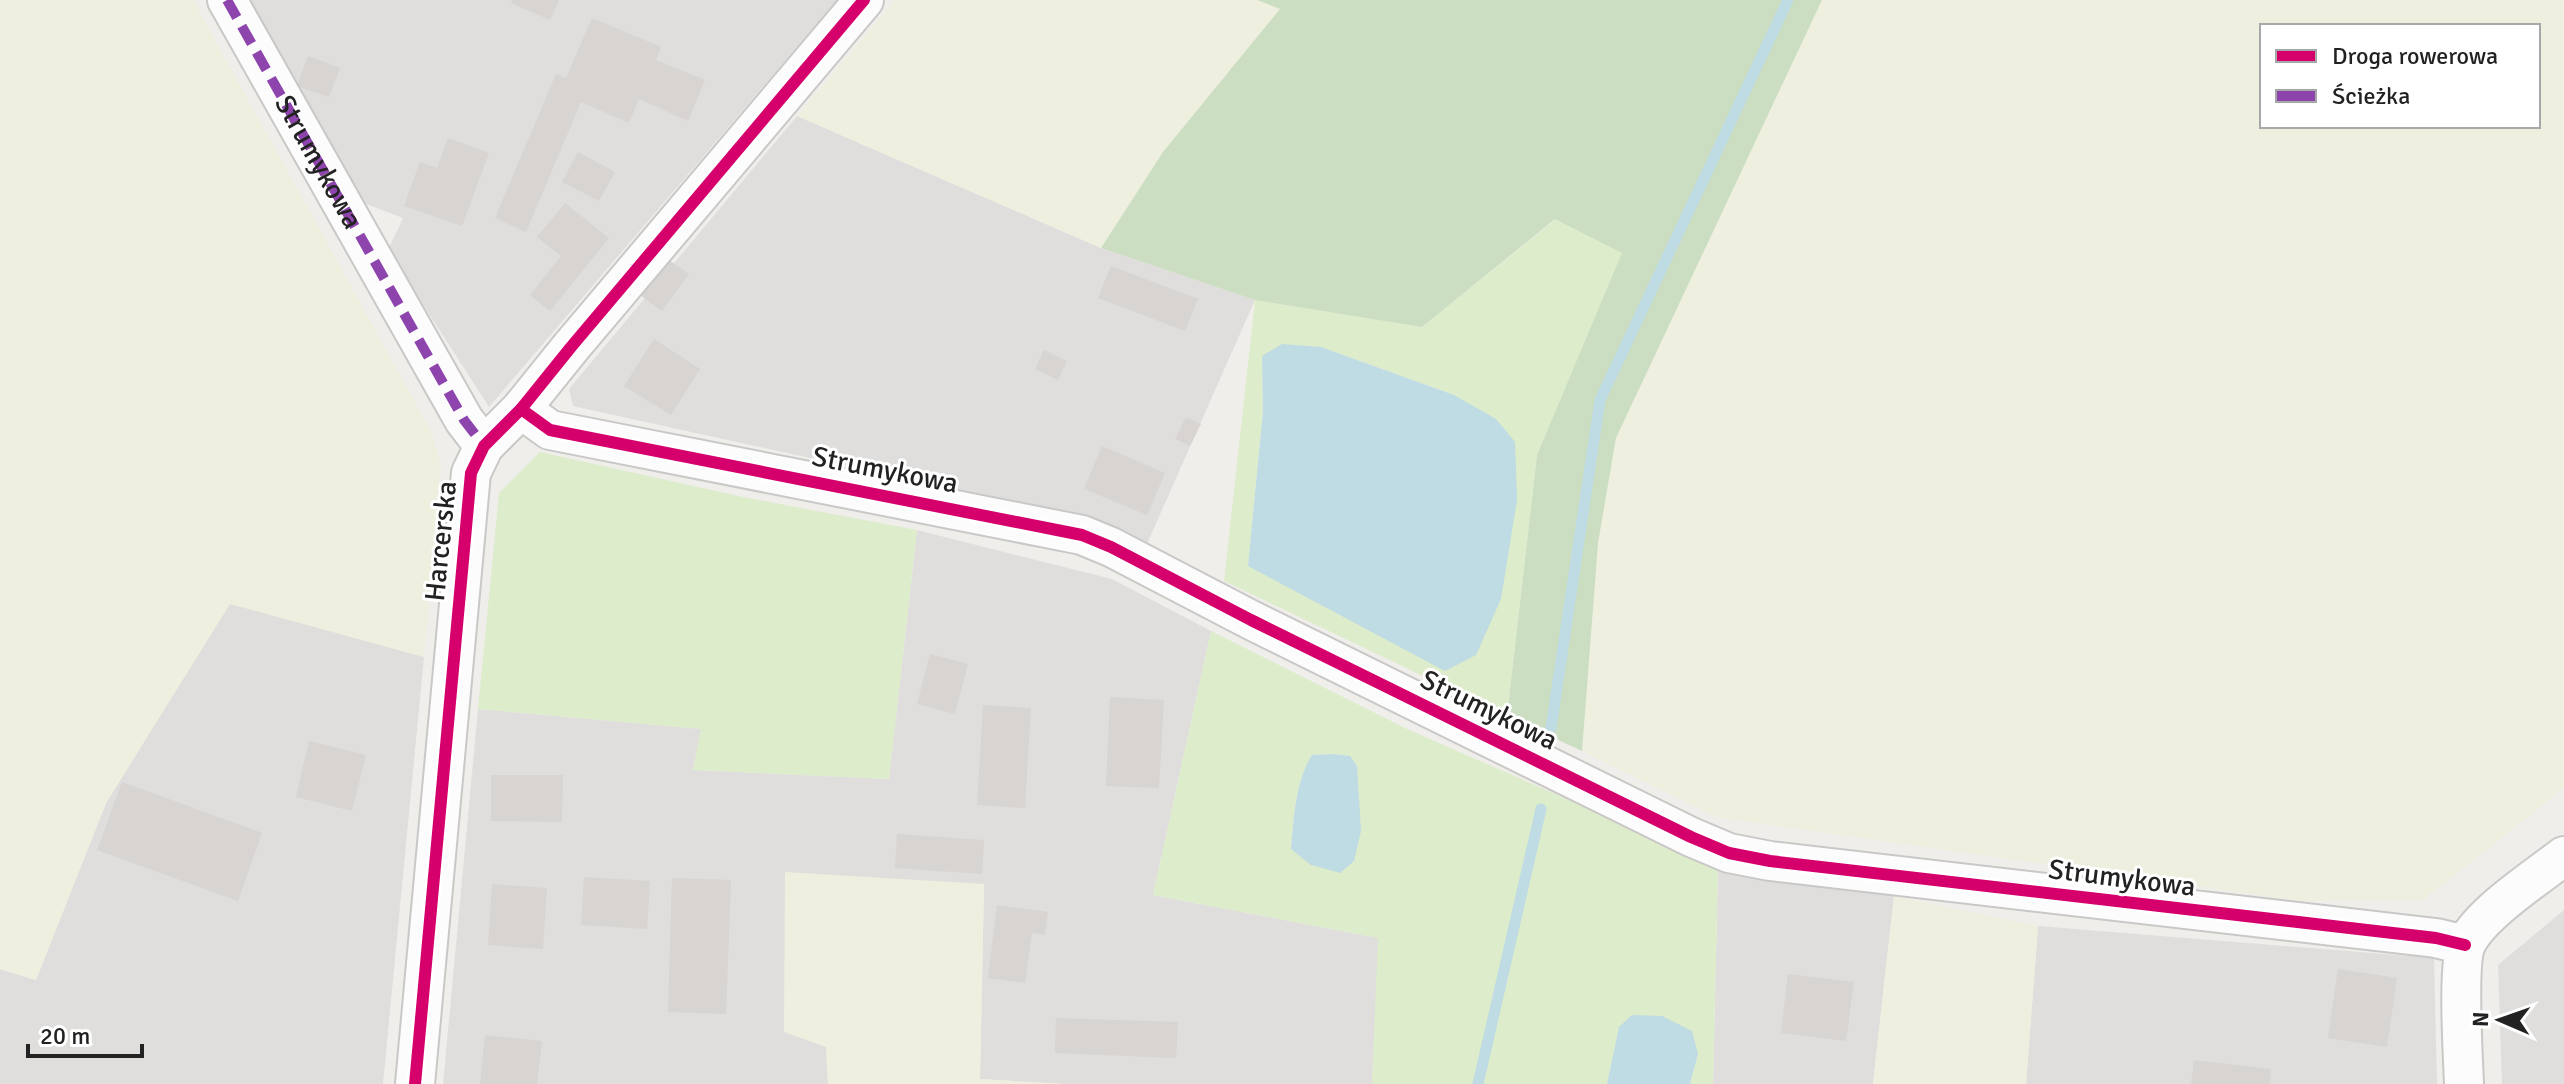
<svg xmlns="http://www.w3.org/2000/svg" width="2564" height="1084" viewBox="0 0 2564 1084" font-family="Signika,sans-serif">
  <rect width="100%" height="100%" fill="#f0eeeb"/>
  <g fill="#dfdedc">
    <polygon points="247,0 837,0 489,407 388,250 403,218 356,200"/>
    <polygon points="797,116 1101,248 1255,300 1146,546 1092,520 573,406 569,389"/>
    <polygon points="917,530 1112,579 1211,631 1153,895 1379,938 1372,1084 1064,1084 980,1079 984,884 826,1047 828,1084 443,1084 478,709 702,729 693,770 889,779"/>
    <polygon points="230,603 424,657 383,1084 0,1084 0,969 36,980 106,803"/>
    <polygon points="1718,870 1894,896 1873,1084 1713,1084"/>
    <polygon points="2564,910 2564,1084 2502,1084 2498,965"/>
    <polygon points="2038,926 2434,958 2437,1084 2026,1084"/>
  </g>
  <g fill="#efefdf" fill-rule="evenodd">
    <polygon points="0,0 193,0 432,433 441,466 424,657 230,604 106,803 36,980 0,969"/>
    <polygon points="895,0 1257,0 1280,9 1163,152 1101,248 797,116"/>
    <path d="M1822 0H2564V788L2423 900 2301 901 1716 817 1582 751 1598 543 1616 438ZM2262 26H2538V126H2262Z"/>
    <polygon points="785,872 984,884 980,1079 1064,1084 828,1084 826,1047 784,1032"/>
    <polygon points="1894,896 2038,926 2026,1084 1873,1084"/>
  </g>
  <g fill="#ddeccb" fill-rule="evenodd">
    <path d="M1556 219 1623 253 1537 455 1507 716 1224 581 1255 300 1422 327ZM1282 345 1321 347 1454 395 1248 566 1263 411 1262 357Z"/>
    <polygon points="540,452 743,497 917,530 889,779 693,770 701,729 478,709 499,493"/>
    <path d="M1211 631 1407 729 1590 809 1718 870 1713 1084H1690L1698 1054 1619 1027 1607 1084H1372L1378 938 1153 895ZM1333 754 1350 756 1291 849C1294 818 1295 781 1312 755Z"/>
  </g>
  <polygon fill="#cbdec1" points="1257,0 1822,0 1616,438 1598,543 1582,751 1507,716 1537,455 1622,253 1555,219 1422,327 1255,300 1101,248 1163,152 1280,9"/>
  <g fill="#bfdbe3">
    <polygon points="1282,344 1321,347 1454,395 1496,419 1515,442 1517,500 1501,599 1476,655 1445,671 1248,566 1263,411 1262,356"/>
    <path d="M1333 754 1350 756 1357 766 1361 831 1354 861 1340 873 1311 865 1291 849C1294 818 1295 782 1312 755Z"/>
    <polygon points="1632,1015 1662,1016 1692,1031 1698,1054 1690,1084 1607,1084 1619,1027"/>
  </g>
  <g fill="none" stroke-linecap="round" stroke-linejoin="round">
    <g stroke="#bfdbe3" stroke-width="11">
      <polyline points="1551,728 1600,400 1788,0"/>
      <polyline points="1478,1084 1541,809"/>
    </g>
  </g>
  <g fill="#d7d4d2">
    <polygon points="512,0 559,0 550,20 511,3"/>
    <polygon points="592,18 661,47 656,60 705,80 688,121 639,99 629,123 581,102 526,232 495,218 556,74 566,78"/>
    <polygon points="308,56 340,68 329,97 297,86"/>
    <polygon points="448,138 489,153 462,226 404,206 420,162 437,168"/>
    <polygon points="578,152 615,172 599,201 562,182"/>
    <polygon points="565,203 609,238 550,311 530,295 561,256 537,237"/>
    <polygon points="666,258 689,274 662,311 640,295"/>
    <polygon points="1111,266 1198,299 1185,331 1098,298"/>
    <polygon points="654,339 700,369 671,415 624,386"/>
    <polygon points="1044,350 1067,361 1058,380 1035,369"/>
    <polygon points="1186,417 1201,424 1190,446 1175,439"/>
    <polygon points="1102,446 1165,473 1147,515 1084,489"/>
    <polygon points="930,654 968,664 955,714 917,704"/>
    <polygon points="1110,697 1164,700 1159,788 1106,786"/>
    <polygon points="983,705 1031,708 1025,808 977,805"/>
    <polygon points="309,741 366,755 352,811 296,797"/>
    <polygon points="491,775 563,775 562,822 491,821"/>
    <polygon points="122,782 262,833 238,901 97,850"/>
    <polygon points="897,834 984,840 982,874 895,868"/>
    <polygon points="584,877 650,881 647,929 581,925"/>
    <polygon points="672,878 731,880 726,1014 668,1012"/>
    <polygon points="492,884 547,888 543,949 488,945"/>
    <polygon points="997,905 1048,912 1045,935 1032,933 1025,983 988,978"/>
    <polygon points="2338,969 2397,978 2387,1047 2328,1038"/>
    <polygon points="1788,974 1854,982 1846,1041 1781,1033"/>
    <polygon points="1056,1018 1178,1022 1176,1058 1055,1053"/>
    <polygon points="485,1035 542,1041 537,1084 480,1084"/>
    <polygon points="2194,1060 2271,1069 2270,1084 2191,1084"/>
  </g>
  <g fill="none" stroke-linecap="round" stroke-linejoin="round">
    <g stroke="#c9c8c7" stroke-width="42">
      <g id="minor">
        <path id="s1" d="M227 0 464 420 484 446"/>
        <polyline points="521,409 550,430 1082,535 1111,547 1251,620 1691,837 1729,853 1770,861 2436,938 2465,945"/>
        <polyline points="415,1084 471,473 484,446 521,409 571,347 864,0"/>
        <path d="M2464 1084C2463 1057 2457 961 2467 942 2483 912 2537 877 2564 856"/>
      </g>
    </g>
    <use href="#minor" stroke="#fdfcfc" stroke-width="38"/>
    <polyline stroke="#8e44ad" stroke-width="10" stroke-dasharray="20 10" stroke-linecap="butt" points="227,0 464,420 484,446"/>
    <g stroke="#fff" stroke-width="17">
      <g id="cycleway">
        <polyline points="521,409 550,430 1082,535 1111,547 1251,620 1691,837 1729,853 1770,861 2436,938 2465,945"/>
        <polyline points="415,1084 471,473 484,446 521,409 571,347 864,0"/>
      </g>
    </g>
    <use href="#cycleway" stroke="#d6006c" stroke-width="12"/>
  </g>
  <g text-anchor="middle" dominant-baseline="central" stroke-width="6" stroke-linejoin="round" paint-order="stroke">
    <g font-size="28" fill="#222" stroke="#fff">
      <text stroke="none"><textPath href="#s1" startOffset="186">Strumykowa</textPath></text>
      <text transform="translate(885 470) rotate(11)">Strumykowa</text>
      <text transform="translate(441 541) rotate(-84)">Harcerska</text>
      <text transform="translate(1489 710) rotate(26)">Strumykowa</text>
      <text transform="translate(2122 878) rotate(7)">Strumykowa</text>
    </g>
  </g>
  <rect x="2260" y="24" width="280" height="104" fill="#ffffff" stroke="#a7a7a7" stroke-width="2"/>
  <rect x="2276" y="50" width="40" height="12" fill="#d6006c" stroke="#a7a7a7" stroke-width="2"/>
  <text x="2332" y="64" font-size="24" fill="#222222">Droga rowerowa</text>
  <rect x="2276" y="90" width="40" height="12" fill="#8e44ad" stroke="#a7a7a7" stroke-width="2"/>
  <text x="2332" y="104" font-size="24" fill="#222222">Ścieżka</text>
  <g transform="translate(2500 1020) rotate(272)" stroke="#ffffff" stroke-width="6" paint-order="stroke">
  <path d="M0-6L14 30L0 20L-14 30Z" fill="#222222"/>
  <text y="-12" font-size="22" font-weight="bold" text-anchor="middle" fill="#222222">N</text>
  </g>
  <path d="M28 1044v12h114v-12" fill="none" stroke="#222222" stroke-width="4"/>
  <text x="40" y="1044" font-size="24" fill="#222222" stroke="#ffffff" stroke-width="6" paint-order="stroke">20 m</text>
</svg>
